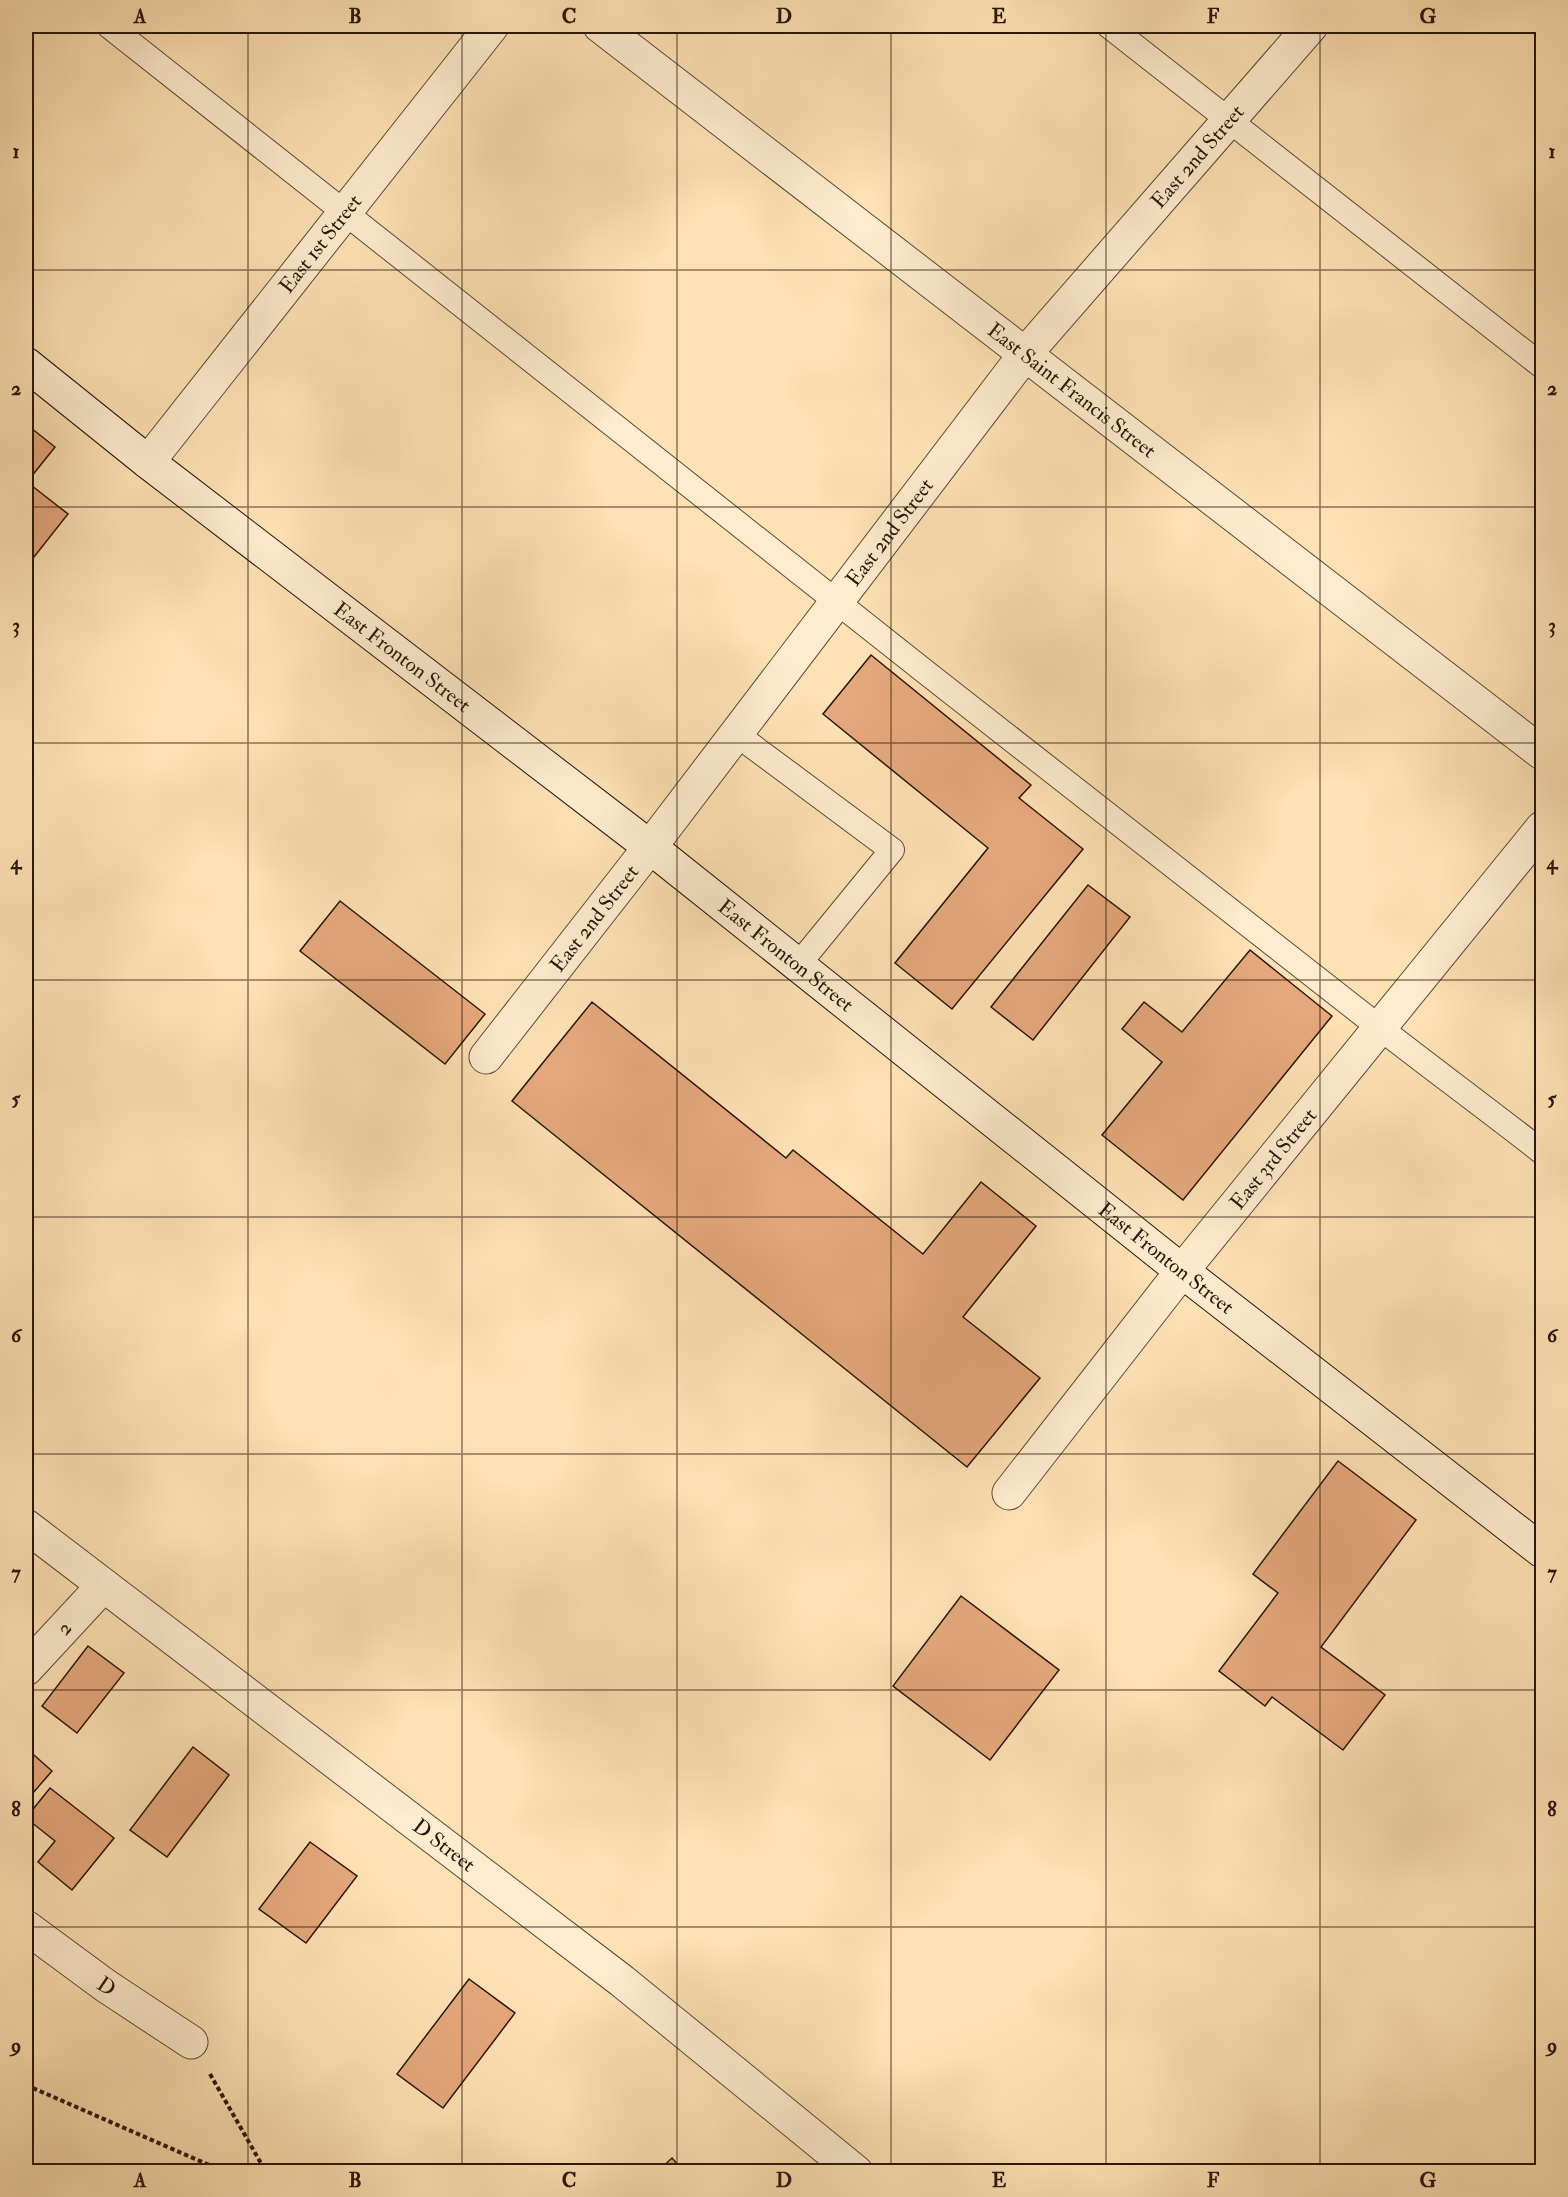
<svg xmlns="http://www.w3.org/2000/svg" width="1568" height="2197" viewBox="0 0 1568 2197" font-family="'IM FELL Double Pica',serif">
  <rect width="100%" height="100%" fill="#fee1b4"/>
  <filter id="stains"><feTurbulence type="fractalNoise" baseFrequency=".00333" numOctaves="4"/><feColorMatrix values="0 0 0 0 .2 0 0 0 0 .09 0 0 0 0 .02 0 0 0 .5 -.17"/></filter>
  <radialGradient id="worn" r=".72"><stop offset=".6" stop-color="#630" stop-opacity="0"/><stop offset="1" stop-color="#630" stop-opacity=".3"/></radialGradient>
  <g fill="#e5a87c" stroke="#291608" stroke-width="1.5">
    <polygon points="26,424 55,447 27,482 68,514 26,567"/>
    <polygon points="871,655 1031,785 1019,798 1083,849 952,1009 895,963 988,848 823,714"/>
    <polygon points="1088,885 1130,917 1033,1040 991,1007"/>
    <polygon points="340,901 485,1014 445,1064 300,951"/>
    <polygon points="1250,950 1332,1016 1183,1200 1102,1135 1162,1062 1122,1029 1144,1002 1182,1032"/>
    <polygon points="592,1002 786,1158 793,1150 923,1254 981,1182 1036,1226 963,1317 1040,1378 967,1467 512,1101"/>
    <polygon points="1338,1461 1416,1520 1321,1647 1385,1695 1343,1750 1272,1697 1265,1706 1219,1671 1278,1593 1253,1574"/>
    <polygon points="961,1596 1059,1670 990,1760 893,1686"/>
    <polygon points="88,1646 124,1673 77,1733 42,1706"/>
    <polygon points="193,1747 229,1775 167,1857 130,1830"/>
    <polygon points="26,1748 52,1771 26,1801"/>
    <polygon points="50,1788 114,1838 72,1890 38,1862 55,1841 26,1818"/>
    <polygon points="310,1842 357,1876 306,1943 259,1909"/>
    <polygon points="469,1979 515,2013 443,2108 397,2074"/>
    <polygon points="672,2158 684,2172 657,2172"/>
  </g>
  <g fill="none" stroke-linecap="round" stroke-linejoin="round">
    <g stroke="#5e4933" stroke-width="26">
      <g id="service">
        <path d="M109 26C529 359 951 694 1375 1024 1430 1067 1487 1109 1542 1152"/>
        <polyline points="1109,26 1542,366"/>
        <polyline points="736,734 892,850 798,965"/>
      </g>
    </g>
    <g stroke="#5e4933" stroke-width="35">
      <g id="minor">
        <path id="s1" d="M148 462 492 26"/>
        <path id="s2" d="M486 1057 650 847 1026 353 1311 26"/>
        <path id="s3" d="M1009 1493 1182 1271 1542 828"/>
        <path id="s4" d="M26 1526 622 1981 856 2172"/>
        <path id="s5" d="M26 1669 102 1587"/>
        <path id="s6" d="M26 1927 106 1986 191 2042"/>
      </g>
    </g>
    <g stroke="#5e4933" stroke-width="35">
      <g id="tertiary">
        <path id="s7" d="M600 26 1542 753"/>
      </g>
    </g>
    <g stroke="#291608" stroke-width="35">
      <g id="secondary">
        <path id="s8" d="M26 364 148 462 650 847 1182 1271 1542 1551"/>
      </g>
    </g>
    <g stroke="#291608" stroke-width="4" stroke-dasharray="4.5 3" stroke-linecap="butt">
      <polyline points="210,2074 266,2172"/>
      <polyline points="26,2085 225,2172"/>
    </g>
    <use href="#service" stroke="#feecce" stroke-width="24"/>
    <use href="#minor" stroke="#feecce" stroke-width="33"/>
    <use href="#tertiary" stroke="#feecce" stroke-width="33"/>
    <use href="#secondary" stroke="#feecce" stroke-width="33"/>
  </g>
  <path fill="none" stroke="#291608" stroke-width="1.5" stroke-opacity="0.55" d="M248 26V2172M462 26V2172M677 26V2172M891 26V2172M1106 26V2172M1320 26V2172M26 270H1542M26 507H1542M26 743H1542M26 980H1542M26 1217H1542M26 1454H1542M26 1690H1542M26 1927H1542"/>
  <g text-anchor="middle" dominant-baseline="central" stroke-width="5" stroke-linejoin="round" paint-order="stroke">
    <g font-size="21" fill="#291608" stroke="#feecce">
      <text stroke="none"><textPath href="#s2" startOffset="1148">East 2nd Street</textPath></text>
      <text stroke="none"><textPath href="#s1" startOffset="278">East 1st Street</textPath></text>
      <text stroke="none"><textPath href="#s7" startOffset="596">East Saint Francis Street</textPath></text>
      <text stroke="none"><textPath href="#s2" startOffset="662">East 2nd Street</textPath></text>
      <text stroke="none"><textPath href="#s8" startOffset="477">East Fronton Street</textPath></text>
      <text stroke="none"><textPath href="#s2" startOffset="176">East 2nd Street</textPath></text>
      <text stroke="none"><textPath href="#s8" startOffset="963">East Fronton Street</textPath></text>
      <text stroke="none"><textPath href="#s3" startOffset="426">East 3rd Street</textPath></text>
      <text stroke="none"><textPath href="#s8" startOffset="1449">East Fronton Street</textPath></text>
      <text stroke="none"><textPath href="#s5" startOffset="56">2</textPath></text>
      <text stroke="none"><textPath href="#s4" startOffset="526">D Street</textPath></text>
      <text stroke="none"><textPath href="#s6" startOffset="100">D</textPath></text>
    </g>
  </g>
  <rect width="1568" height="2197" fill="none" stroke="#fee1b4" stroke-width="66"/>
  <rect x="33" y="33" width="1502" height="2131" fill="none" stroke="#291608" stroke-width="2"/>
  <g font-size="20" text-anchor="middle" font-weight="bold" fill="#291608">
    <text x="140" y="23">A</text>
    <text x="355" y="23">B</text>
    <text x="569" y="23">C</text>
    <text x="784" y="23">D</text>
    <text x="999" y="23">E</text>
    <text x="1213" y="23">F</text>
    <text x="1428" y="23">G</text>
    <text x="16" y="158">1</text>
    <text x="1552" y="158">1</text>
    <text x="16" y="395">2</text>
    <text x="1552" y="395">2</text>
    <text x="16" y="632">3</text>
    <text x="1552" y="632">3</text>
    <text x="16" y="869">4</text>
    <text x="1552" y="869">4</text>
    <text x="16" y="1105">5</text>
    <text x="1552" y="1105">5</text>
    <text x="16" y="1342">6</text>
    <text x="1552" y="1342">6</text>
    <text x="16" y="1579">7</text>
    <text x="1552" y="1579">7</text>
    <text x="16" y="1816">8</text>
    <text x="1552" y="1816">8</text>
    <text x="16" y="2052">9</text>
    <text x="1552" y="2052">9</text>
    <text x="140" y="2187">A</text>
    <text x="355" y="2187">B</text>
    <text x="569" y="2187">C</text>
    <text x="784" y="2187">D</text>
    <text x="999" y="2187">E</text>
    <text x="1213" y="2187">F</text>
    <text x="1428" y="2187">G</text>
  </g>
  <rect width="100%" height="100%" filter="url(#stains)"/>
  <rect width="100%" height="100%" fill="url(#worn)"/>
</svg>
